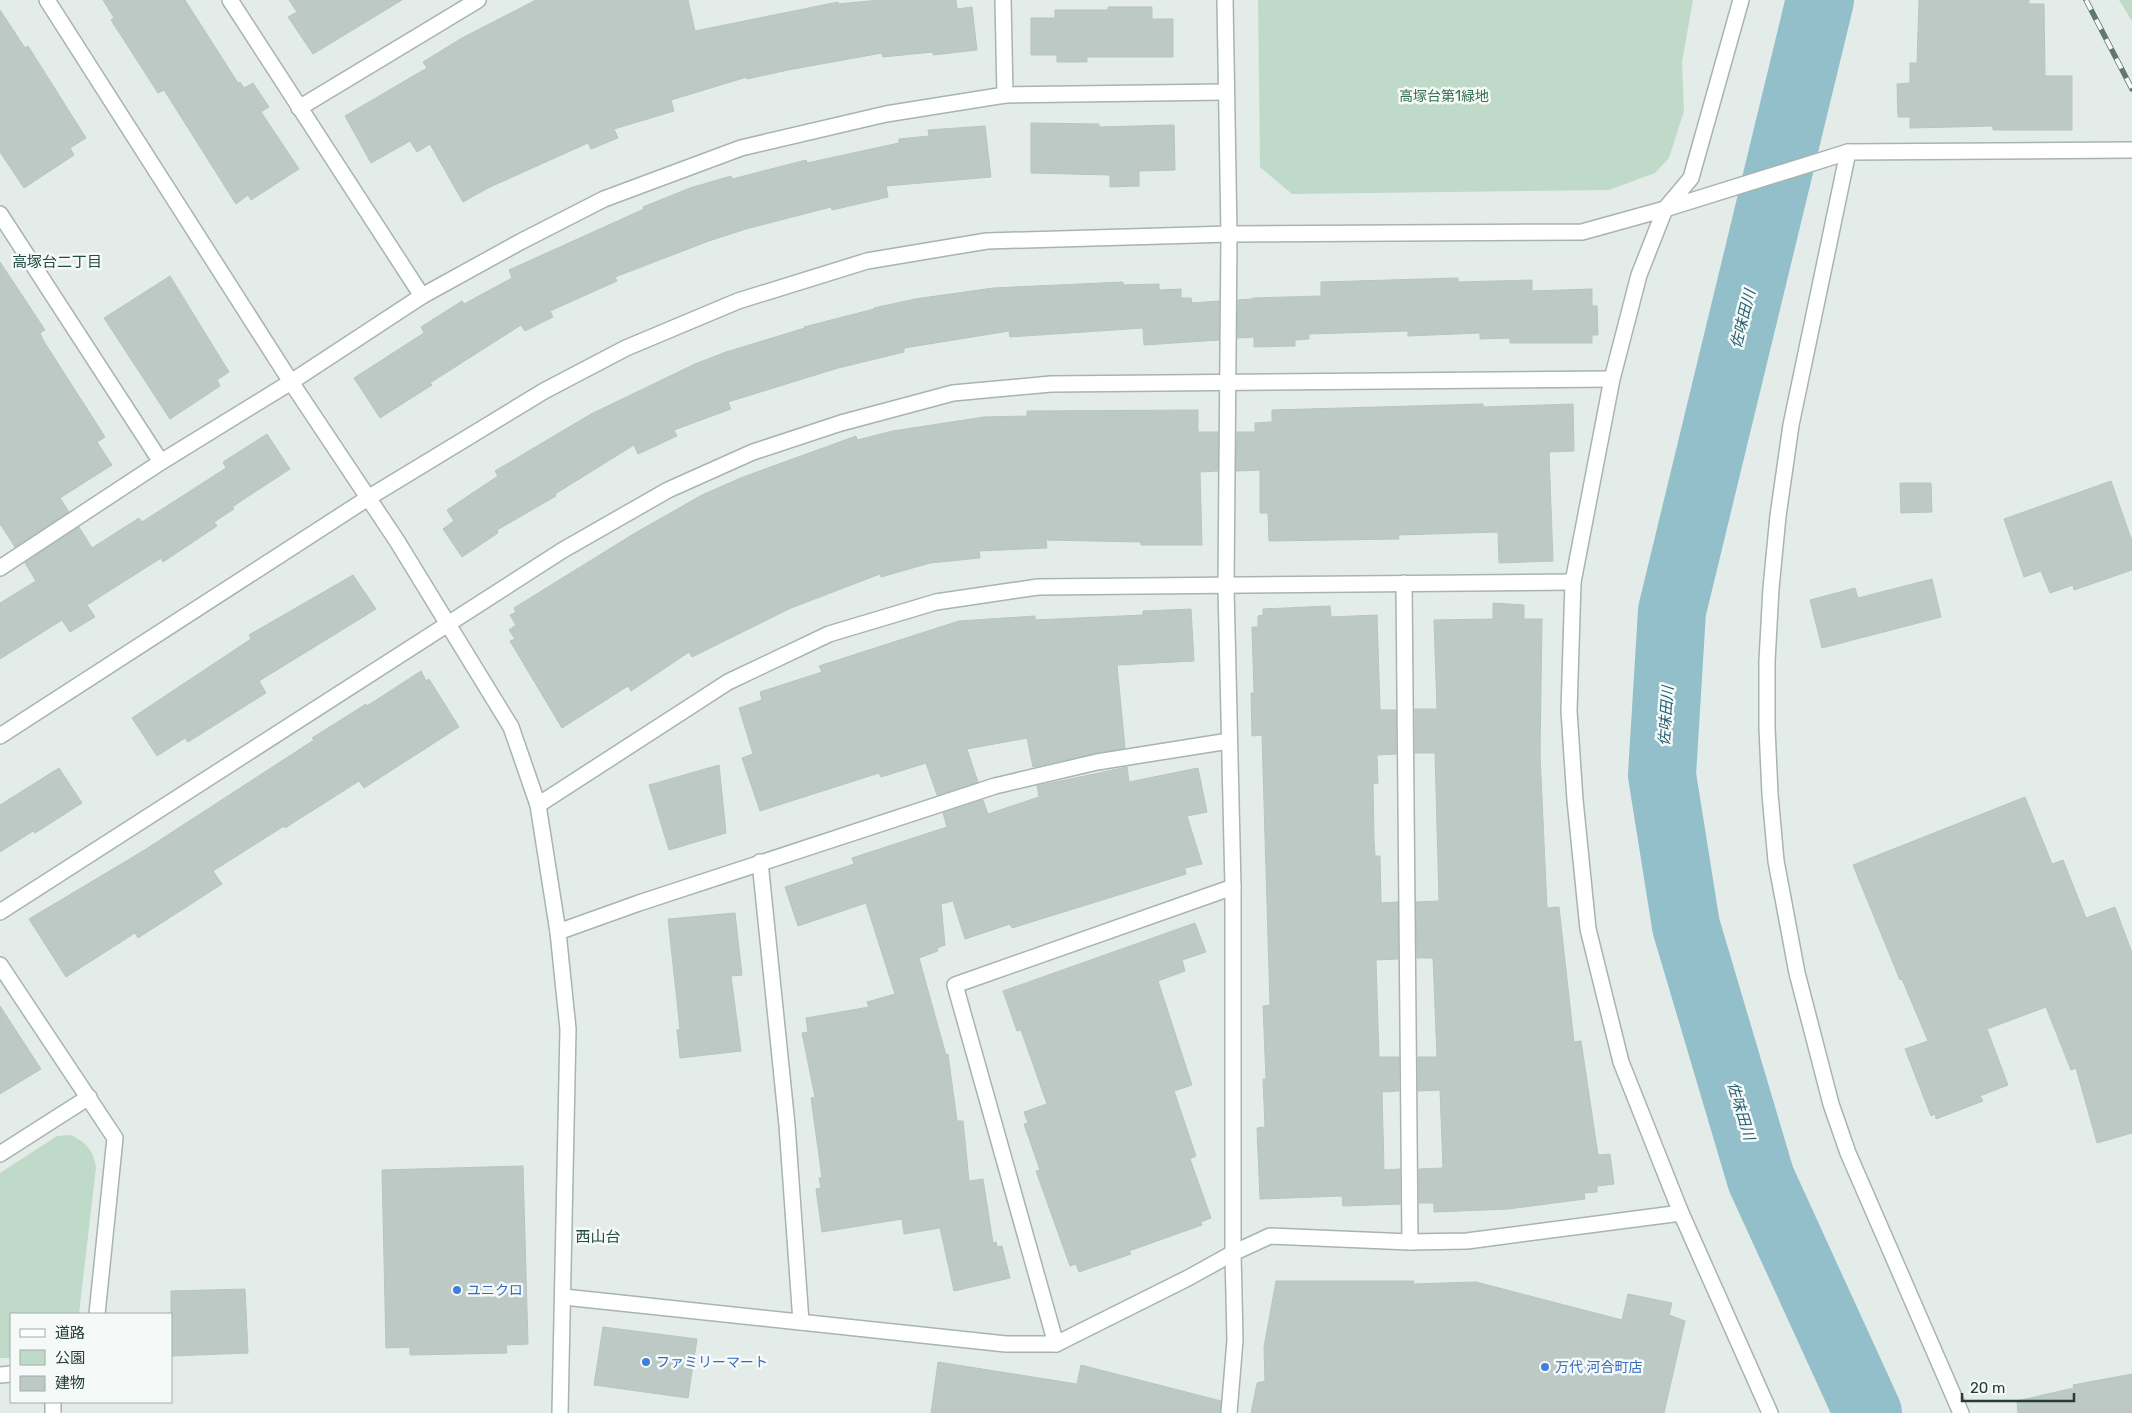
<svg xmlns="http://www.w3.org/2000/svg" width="2132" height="1413" viewBox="0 0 2132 1413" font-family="Rubik,'Noto Sans JP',sans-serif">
  <rect width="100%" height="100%" fill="#e4ece9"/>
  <g fill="#c0dac9">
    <polygon points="1258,0 1693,0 1682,62 1684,111 1669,158 1655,173 1609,190 1292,194 1260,167"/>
    <polygon points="2119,0 2132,0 2132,21"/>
    <path d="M71 1135C87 1143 93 1150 96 1167L79 1314H11V1358H0V1173L57 1136Z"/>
  </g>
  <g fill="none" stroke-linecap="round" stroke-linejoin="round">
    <polyline stroke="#93bfca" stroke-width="68" points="1820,0 1672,611 1662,775 1686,926 1761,1179 1868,1413"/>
  </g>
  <g fill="#bdc9c5" stroke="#b7c5c0">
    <polygon points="103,0 185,0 238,83 240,82 244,88 253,83 269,107 261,112 299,169 251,200 248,195 236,204 164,90 158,93 111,20 114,18"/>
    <polygon points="289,0 402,0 313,54 288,17 297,12"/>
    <polygon points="536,0 688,0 695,31 838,2 838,4 880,0 956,0 957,9 972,7 977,50 933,55 933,52 883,57 882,53 788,70 747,79 747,77 671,100 674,111 614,129 618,138 591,149 588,143 490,187 463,202 430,144 417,152 410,141 371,163 345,116 427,68 423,62 462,38"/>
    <polygon points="1919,0 2029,0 2029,4 2044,4 2045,76 2072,76 2072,130 1993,130 1993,126 1910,128 1910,117 1898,117 1897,84 1910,83 1910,63 1917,63"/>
    <polygon points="1108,7 1152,7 1152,19 1173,19 1173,57 1087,57 1087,62 1057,62 1057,55 1031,55 1031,18 1055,18 1055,10 1108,10"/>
    <polygon points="0,10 25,48 28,46 86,138 70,148 74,155 24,188 0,152"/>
    <polygon points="1031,123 1099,124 1099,127 1174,125 1175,170 1139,171 1139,186 1110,187 1110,175 1031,173"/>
    <polygon points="985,126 991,177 886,186 888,197 832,210 831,207 746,229 709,241 615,277 617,281 550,311 553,317 525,331 521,325 430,383 432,385 380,418 354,378 424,333 421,327 462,301 464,304 512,278 509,270 644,209 643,207 690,188 731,176 732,179 806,160 807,163 899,143 899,139 929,136 928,130"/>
    <polygon points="0,262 45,330 40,333 43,340 105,437 97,442 112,465 60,498 69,512 15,547 0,524"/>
    <polygon points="170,276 229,372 217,380 220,386 170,419 104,318"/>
    <polygon points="1458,278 1458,282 1532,280 1532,291 1592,289 1592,306 1597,306 1598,335 1592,335 1592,343 1510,343 1510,338 1480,339 1480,333 1408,336 1408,331 1309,334 1309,339 1295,340 1295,346 1254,347 1254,337 1237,338 1238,300 1253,299 1253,298 1321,296 1321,282"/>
    <polygon points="1123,282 1123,285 1159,284 1159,290 1181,289 1181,298 1191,298 1192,303 1219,301 1219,340 1144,345 1143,328 1010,337 1009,331 904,348 904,352 838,368 728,402 731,409 674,430 677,436 638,454 634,445 555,494 556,496 497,530 498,533 462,557 443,529 454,521 447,510 498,476 495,471 591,414 695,364 726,352 805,328 804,327 874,309 874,308 915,299 993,288"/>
    <polygon points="1483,404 1483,407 1573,404 1574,451 1549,452 1553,561 1499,563 1498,532 1398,535 1399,539 1269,541 1268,513 1260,513 1260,470 1236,471 1237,432 1255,432 1255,423 1272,422 1272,410"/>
    <polygon points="1198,410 1198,432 1218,432 1218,471 1200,472 1202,545 1141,545 1141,542 1046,540 1047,548 979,551 980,558 930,563 881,577 880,574 791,608 692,657 689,652 631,691 628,686 562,728 510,641 515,639 509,630 516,625 510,615 516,612 514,608 635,533 702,495 743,477 856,436 857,440 893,431 984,417 1027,416 1027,411"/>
    <polygon points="267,434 290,469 232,507 234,509 214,522 217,526 163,562 161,558 87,605 95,617 70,632 62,620 0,659 0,603 36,581 25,563 79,527 92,548 139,518 142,522 226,468 223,462"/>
    <polygon points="2111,481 2132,541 2132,570 2074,590 2073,585 2050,593 2041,571 2024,577 2004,519"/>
    <polygon points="1900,483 1931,483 1932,512 1901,513"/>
    <polygon points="353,575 376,609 259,681 266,693 188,742 185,738 157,756 132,718 251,639 249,635"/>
    <polygon points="1932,579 1941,617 1822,648 1810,600 1855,588 1858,598"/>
    <polygon points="1493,603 1524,605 1524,619 1542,619 1540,754 1547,908 1559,907 1574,1042 1581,1041 1598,1155 1610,1154 1614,1184 1597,1186 1597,1192 1584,1193 1585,1199 1508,1209 1434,1212 1434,1203 1419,1203 1419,1169 1443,1168 1440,1090 1418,1091 1418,1057 1437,1057 1433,958 1417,958 1416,902 1439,901 1435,753 1415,753 1415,709 1437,709 1434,620 1493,619"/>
    <polygon points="1330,606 1331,617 1377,615 1380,710 1396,710 1396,754 1377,755 1378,783 1373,784 1374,840 1375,856 1380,856 1381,903 1398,902 1398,959 1376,960 1379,1057 1399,1057 1399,1091 1382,1092 1384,1170 1400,1169 1400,1204 1343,1206 1342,1196 1260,1199 1257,1128 1265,1127 1263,1079 1266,1079 1263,1006 1270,1005 1262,735 1252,736 1251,693 1254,693 1252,627 1258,627 1258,616 1263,615 1263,609"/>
    <polygon points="1191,609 1194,661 1117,665 1125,748 1095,753 1033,767 1027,738 967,749 978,782 937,795 926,763 881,777 879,773 760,811 742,758 753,754 739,708 762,700 760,692 822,672 819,666 959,621 1035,616 1035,620 1143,615 1143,611"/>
    <polygon points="421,671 426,681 429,679 459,727 364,788 359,781 285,828 284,826 213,871 222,884 138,938 135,933 66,977 29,919 143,851 314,740 312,738 366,704 367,706"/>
    <polygon points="719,765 726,833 669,850 649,785"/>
    <polygon points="1127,767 1129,782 1198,768 1207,812 1187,816 1202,864 1185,868 1186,874 1012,928 1010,924 965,939 953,901 941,904 945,945 937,948 938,951 919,958 946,1055 948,1054 957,1121 963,1121 969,1181 983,1179 993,1243 996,1242 997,1247 1002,1246 1010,1278 954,1291 940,1228 904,1234 902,1219 822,1232 816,1189 821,1188 819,1178 822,1178 811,1098 815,1097 802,1033 808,1032 806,1018 869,1007 867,1002 895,994 866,903 798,926 785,887 854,864 852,858 947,827 943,813 983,800 988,814 1039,797 1037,786"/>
    <polygon points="59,768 82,803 35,833 33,831 0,852 0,805"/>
    <polygon points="2025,797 2052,864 2063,860 2086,918 2115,907 2132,953 2132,1133 2097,1143 2076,1068 2071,1070 2046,1007 1987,1029 2008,1085 1980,1096 1983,1101 1936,1119 1935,1114 1931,1116 1905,1049 1928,1041 1902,979 1900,980 1853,865"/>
    <polygon points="735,913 742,975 731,976 741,1051 680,1058 677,1030 680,1029 668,919"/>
    <polygon points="1195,923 1206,952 1182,960 1185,971 1158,981 1192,1085 1174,1091 1196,1156 1190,1159 1211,1218 1201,1222 1202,1225 1129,1251 1131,1254 1079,1272 1076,1264 1070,1266 1036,1171 1040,1170 1024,1124 1028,1123 1024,1112 1047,1104 1021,1030 1017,1031 1003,991"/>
    <polygon points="0,1006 41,1069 0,1094"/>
    <polygon points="523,1166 528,1344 506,1345 507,1353 410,1355 410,1347 386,1348 382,1170"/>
    <polygon points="1276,1281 1414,1281 1413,1284 1476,1282 1622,1320 1628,1294 1672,1303 1669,1315 1685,1321 1664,1413 1251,1413 1257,1383 1265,1381 1264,1347"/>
    <polygon points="245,1289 248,1353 171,1356 171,1291"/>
    <polygon points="603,1327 697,1339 688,1398 594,1385"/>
    <polygon points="938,1362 1077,1384 1081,1365 1221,1401 1220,1413 931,1413"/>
    <polygon points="2132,1374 2132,1413 2018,1413 2017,1401 2074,1388 2073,1385"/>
  </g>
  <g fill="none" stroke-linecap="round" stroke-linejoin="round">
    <g stroke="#a7b4b0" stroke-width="18">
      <g id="minor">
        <polyline points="47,0 291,382 397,541 511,727 538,805 558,932 568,1029 560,1413"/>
        <polyline points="230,0 422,296"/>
        <polyline points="1003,0 1005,95"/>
        <polyline points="1225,0 1229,234 1226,587 1233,887 1233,1253 1235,1340 1229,1413"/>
        <polyline points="1741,0 1691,178 1665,209 1848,152 1791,425 1778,516 1771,588 1767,661 1767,728 1770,794 1776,861 1797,973 1831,1104 1848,1153 1961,1413"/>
        <polyline points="299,108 478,0"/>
        <polyline points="1848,152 2132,150"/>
        <polyline points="1665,209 1639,275 1612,379 1573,582 1569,711 1575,800 1588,929 1621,1062 1681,1213 1770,1413"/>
        <polyline points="0,214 161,462"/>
        <polyline points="0,568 161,462 291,382 422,296 520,242 604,199 741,148 886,114 1005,95 1226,92"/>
        <polyline points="1404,583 1410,1242"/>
        <polyline points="0,736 368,498 544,391 626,348 738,301 867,261 987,241 1229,234 1582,232 1665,209"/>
        <polyline points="538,805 728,682 829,634 936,602 1038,587 1573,582"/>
        <polyline points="760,862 787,1125 801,1322"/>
        <polyline points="0,912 563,550 668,490 753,452 841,423 953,393 1051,384 1612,379"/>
        <polyline points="558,932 639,903 995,786 1097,762 1229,741"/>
        <polyline points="0,965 115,1138 97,1314"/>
        <polyline points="0,1154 89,1097"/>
        <polyline points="564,1297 1006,1344 1056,1344 1188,1278 1233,1253 1270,1236 1410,1242 1467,1241 1681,1213"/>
        <polyline points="1056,1344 955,985 1233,887"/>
        <polyline points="0,1375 11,1374"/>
        <polyline points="53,1402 53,1413"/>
      </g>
    </g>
    <use href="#minor" stroke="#fff" stroke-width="15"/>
    <g stroke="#607772" stroke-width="5.5">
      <polyline id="rail" points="2086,0 2132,89"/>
    </g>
    <use href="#rail" stroke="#f5f9f7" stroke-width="4" stroke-dasharray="11" stroke-linecap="butt"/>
  </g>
  <g fill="#3f7fe0" stroke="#f5f9f7" stroke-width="2">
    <circle cx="457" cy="1290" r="5"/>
    <circle cx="646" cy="1362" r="5"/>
    <circle cx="1545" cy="1367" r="5"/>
  </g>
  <g text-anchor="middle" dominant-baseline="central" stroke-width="5" stroke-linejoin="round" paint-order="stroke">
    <g font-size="14" fill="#356e4e" stroke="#f5f9f7">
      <text x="1444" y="96">高塚台第1緑地</text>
    </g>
    <g font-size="14" fill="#366cbe" stroke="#f5f9f7" text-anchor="start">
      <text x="467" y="1290">ユニクロ</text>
      <text x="656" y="1362">ファミリーマート</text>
      <text x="1555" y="1367">万代 河合町店</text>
    </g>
    <g font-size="15" fill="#244b44" stroke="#f5f9f7">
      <text x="57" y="262">高塚台二丁目</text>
      <text x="598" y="1237">西山台</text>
    </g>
    <g font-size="15" font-style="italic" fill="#276071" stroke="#f5f9f7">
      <text transform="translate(1743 319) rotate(-76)">佐味田川</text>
      <text transform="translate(1666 716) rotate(-86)">佐味田川</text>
      <text transform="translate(1741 1111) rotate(73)">佐味田川</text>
    </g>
  </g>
  <rect x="10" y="1313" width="162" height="90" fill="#f5f9f7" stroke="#a2adaa"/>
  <rect x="20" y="1329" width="25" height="8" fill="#ffffff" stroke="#a2adaa"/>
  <text x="55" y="1338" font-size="15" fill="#263c37">道路</text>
  <rect x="20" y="1350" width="25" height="15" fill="#c0dac9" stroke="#a2adaa"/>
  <text x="55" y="1363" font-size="15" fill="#263c37">公園</text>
  <rect x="20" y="1376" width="25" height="15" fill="#bdc9c5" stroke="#a2adaa"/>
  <text x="55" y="1388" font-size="15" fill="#263c37">建物</text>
  <path d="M1962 1393v8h112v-8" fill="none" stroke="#263c37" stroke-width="2.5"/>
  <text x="1970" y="1393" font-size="15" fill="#263c37" stroke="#f5f9f7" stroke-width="4" paint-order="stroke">20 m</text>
</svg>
